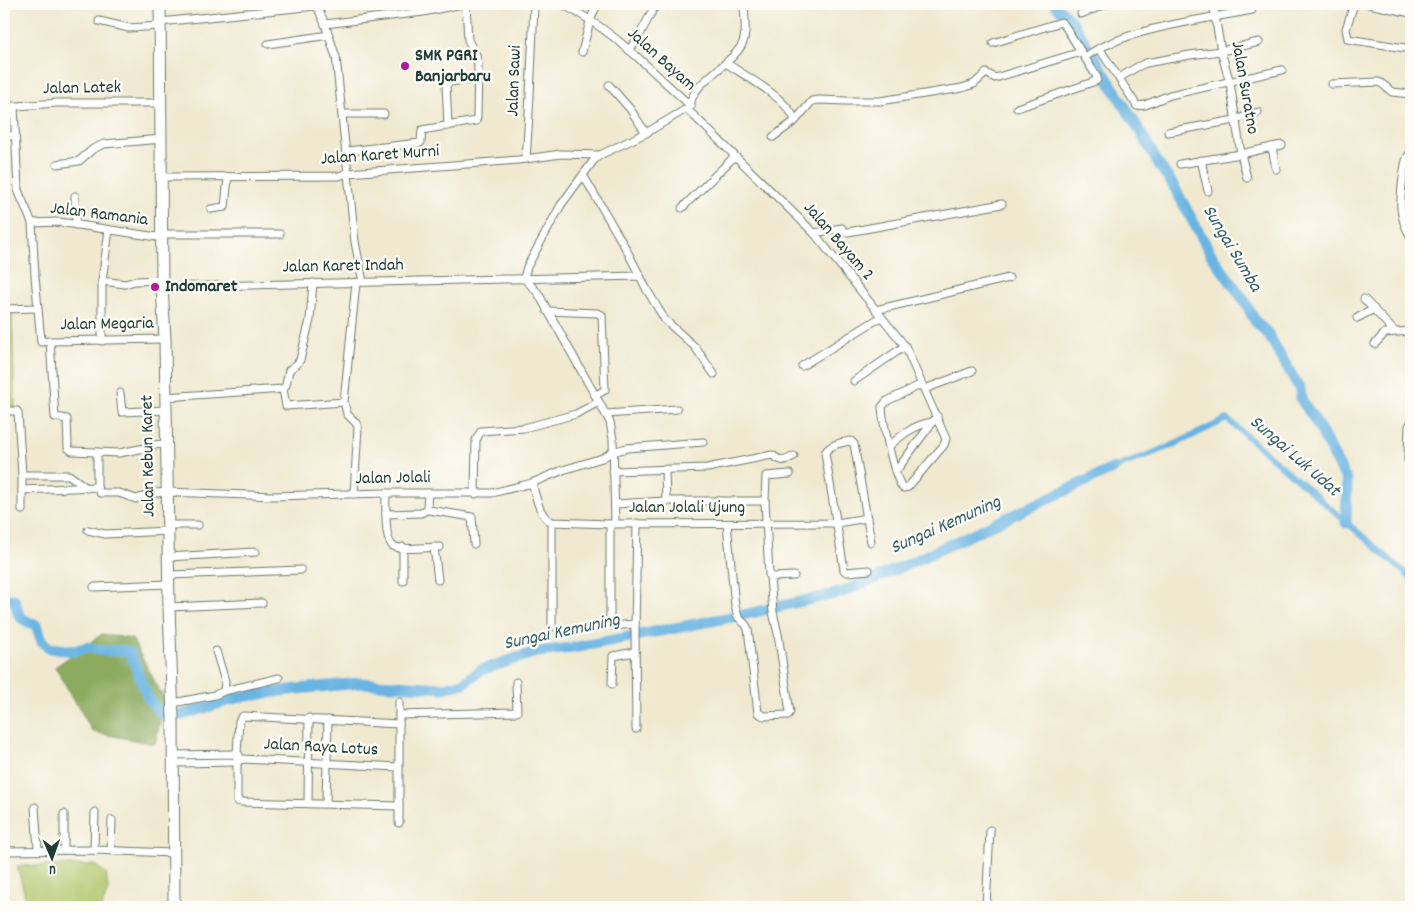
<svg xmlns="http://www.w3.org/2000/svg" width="1415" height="911" viewBox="0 0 1415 911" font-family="Dekko,sans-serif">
  <rect width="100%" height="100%" fill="#fdfcf7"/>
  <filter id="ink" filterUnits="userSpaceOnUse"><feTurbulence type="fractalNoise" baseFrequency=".02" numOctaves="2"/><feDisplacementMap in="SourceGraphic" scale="10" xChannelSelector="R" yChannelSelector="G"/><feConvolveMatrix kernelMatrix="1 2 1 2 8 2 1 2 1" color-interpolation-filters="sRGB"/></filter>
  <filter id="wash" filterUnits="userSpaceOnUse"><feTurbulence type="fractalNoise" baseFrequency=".0096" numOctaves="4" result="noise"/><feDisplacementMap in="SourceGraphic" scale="20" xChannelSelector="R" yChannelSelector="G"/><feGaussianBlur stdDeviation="1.12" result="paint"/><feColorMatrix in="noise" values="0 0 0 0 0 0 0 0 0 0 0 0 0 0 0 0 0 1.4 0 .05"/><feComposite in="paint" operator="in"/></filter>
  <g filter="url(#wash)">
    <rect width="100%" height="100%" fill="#f0e9d0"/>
    <g fill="#b0c66a" stroke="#68824f">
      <polygon points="4,311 12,311 15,409 4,409"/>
      <polygon points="94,865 106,873 108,889 102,907 28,907 17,866"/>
    </g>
    <polygon fill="#8cab5e" stroke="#567449" points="102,634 132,639 165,700 155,744 93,732 55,667"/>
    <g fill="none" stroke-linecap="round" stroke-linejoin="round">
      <polyline stroke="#69b4e2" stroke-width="6" points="1114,468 1171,446 1227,419 1411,578"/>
      <g stroke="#69b4e2" stroke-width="11">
        <polyline points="1055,4 1073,23 1140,131 1159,165 1173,185 1212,256 1244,300 1255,321 1268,334 1300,389 1301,399 1315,420 1347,481 1346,523"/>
        <path d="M4 600 14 599C17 604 16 607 18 612 20 620 29 622 36 625L42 641 49 648 74 651 87 647 102 651 122 650 130 653 149 700 162 714 182 715 240 697 297 689 360 683 444 688 464 683 481 670 536 652 572 648 742 615 843 592 906 565 1114 468"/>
      </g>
    </g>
  </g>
  <g filter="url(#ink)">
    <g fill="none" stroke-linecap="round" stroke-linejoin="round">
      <g stroke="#68796b" stroke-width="9">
        <g id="street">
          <polyline points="316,4 325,24 336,57 355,242 363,282"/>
          <path d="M561 4C611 27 650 70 691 106"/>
          <polyline points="1213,4 1221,51 1230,83 1241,154 1247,178"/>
          <polyline points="1354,4 1346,29 1348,39 1411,49"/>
          <polyline points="1369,4 1411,13"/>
          <polyline points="1081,14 1106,4"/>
          <polyline points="99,21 129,28 160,26"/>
          <polyline points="160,22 334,4"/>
          <polyline points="325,24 423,12 462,4"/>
          <polyline points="993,43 1061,22 1065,26 1097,77 1097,80 1093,82 1017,108"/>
          <polyline points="268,44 329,35"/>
          <polyline points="1099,48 1137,106 1145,105 1170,95 1282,70"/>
          <polyline points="629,50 638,38 656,4"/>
          <polyline points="582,52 590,21 597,4"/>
          <path d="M1085 57C1126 28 1202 20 1252 10"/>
          <path d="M726 63C745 76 789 99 795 121"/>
          <polyline points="1119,78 1137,67 1146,63 1190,55 1221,51 1259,42"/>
          <polyline points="1332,84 1378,82 1381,83 1392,92 1411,94"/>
          <polyline points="609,85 630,109 646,133"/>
          <polyline points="14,106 18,190 32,223 35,276 41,342 50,341 55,417 67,419 68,448 72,451 119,453 140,449 152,445 166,444"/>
          <polyline points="4,107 57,103 162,103"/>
          <path d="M687 109 814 233 905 346 946 439 944 445 908 487 903 488C894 479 883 422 882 407L887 401 922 384"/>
          <polyline points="342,114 384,114"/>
          <polyline points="448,126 446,83 450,82 477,79"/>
          <polyline points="1168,132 1235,120 1258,112"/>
          <polyline points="4,137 15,135"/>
          <polyline points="773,137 795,121 812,101 819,100 846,101 880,101 962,88 974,84 986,73 995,78 1081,52"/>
          <polyline points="1272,147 1282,145"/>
          <polyline points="347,151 420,143 421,142 422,130 476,121 477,116 478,65 476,55 468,40 466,4"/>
          <path d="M1411 152C1404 160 1405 167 1403 177 1400 201 1398 216 1411 237"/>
          <path d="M526 159C530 107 532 55 534 4"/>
          <polyline points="1201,160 1208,191"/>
          <polyline points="57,164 79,161 93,149 104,144 162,139"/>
          <polyline points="1180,164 1241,154 1272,147 1276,169"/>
          <polyline points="583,175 625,247 640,276"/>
          <polyline points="162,177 339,176 348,173 518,160 561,154 600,155"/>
          <polyline points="75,196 76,225"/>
          <polyline points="682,208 734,157"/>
          <polyline points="211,209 225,207 228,177"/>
          <polyline points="32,223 59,222 157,237 163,234 280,234"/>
          <polyline points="109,230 102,281 125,284 135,281 162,280"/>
          <polyline points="814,233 842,228 844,232 848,232 1002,204"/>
          <path d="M524 278 527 267 561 205 594 160 600 155 646 133 691 106C688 83 739 62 744 39 747 28 744 15 744 4"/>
          <polyline points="524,278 538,293 610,422 613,439 615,523"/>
          <polyline points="162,287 640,276 647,290 665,320 695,347 714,374"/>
          <polyline points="1364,299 1394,331"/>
          <polyline points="4,309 37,308"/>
          <polyline points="876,310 1009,278"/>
          <polyline points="547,311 597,313 602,315 605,390 596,395"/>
          <polyline points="1357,318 1374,309"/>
          <polyline points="50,341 165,339"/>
          <polyline points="102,341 102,281"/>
          <polyline points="1375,344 1385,333 1411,331"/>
          <polyline points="802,366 881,317"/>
          <polyline points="854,381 905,346"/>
          <polyline points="283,389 286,385 289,370 297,364 300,360 310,320 313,283"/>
          <polyline points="925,389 972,371"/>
          <polyline points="120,393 122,412 166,410"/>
          <polyline points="165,397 283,389 286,406 344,402 356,283"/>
          <polyline points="344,402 347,414 356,423 358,427 354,494"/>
          <polyline points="4,411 17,411 18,413 22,475 22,510"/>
          <polyline points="606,414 677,409"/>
          <path d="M889 446C902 435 914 425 932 422"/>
          <polyline points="97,452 97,487"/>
          <polyline points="1408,460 1409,426 1411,423"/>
          <polyline points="665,470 666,501"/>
          <path d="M613 471 707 468 772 455C783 462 782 462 794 456"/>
          <polyline points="896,471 937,416"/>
          <polyline points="22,475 69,475 87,488"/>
          <path d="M532 483C536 496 539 517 552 522L610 524 837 523 867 518"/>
          <polyline points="22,490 97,487 100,493 119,493 136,499 156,493 167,492 272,496 386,493 492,493 532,483 563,470 602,458 612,452 627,448 703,442"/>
          <path d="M386 493C386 503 384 540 393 546 402 551 430 547 440 547"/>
          <polyline points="428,493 427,507 429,510 472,517 474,544"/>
          <polyline points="475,494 476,440 481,431 524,428 576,414 599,402"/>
          <polyline points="765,501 766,476 790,474"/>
          <polyline points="615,504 666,501 765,501 769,575 772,577 794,576"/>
          <polyline points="386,514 421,513 428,509"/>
          <polyline points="610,524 610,624 613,626 635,624"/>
          <polyline points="727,524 735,606 738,617 746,625 748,629 758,713 764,716 788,715 790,712 778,634 773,612 770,577"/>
          <polyline points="168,525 198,525"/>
          <polyline points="88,530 105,534 168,531"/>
          <polyline points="403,547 403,581"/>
          <polyline points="434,547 438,580"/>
          <polyline points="168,557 256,552"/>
          <path d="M869 570 847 572 844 570 843 563 825 453C829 445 843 442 851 441L854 444 871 542"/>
          <polyline points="169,575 301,570"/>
          <polyline points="94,587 169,584"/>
          <polyline points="169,607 262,603"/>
          <polyline points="552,627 552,522"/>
          <polyline points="612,684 613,656 635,652"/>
          <polyline points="224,691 279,678"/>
          <polyline points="399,702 399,823"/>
          <polyline points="173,703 215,695 224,691 225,681 216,651"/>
          <polyline points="399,715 517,712 516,682"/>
          <polyline points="636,729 635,630 637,523"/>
          <polyline points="173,755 237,754 239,755"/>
          <polyline points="174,763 236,762 243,759 398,767"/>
          <polyline points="308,803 309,718"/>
          <polyline points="326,803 328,720"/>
          <polyline points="399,806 241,802 237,801 237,754 239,721 243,716 399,724"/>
          <polyline points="35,807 38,849"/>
          <polyline points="64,814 64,850"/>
          <polyline points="94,850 95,812"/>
          <polyline points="111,850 112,820"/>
          <polyline points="4,851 94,850 173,853"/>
          <polyline points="986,907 990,830"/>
        </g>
      </g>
      <g stroke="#68796b" stroke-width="13">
        <polyline id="primary" points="160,4 162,287 165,339 169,607 173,719 174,907"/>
      </g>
      <use href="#street" stroke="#fff" stroke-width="7"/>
      <use href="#primary" stroke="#fff" stroke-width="11"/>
    </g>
  </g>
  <g fill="#b5179e" stroke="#fdfcf7" stroke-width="2">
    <circle cx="405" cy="66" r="5"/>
    <circle cx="155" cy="287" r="5"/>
  </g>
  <g text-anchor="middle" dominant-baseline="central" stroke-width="5" stroke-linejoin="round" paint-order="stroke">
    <g font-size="18" font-weight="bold" fill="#1f3d34" stroke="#fdfcf7" text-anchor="start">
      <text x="415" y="56">SMK PGRI<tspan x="415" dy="21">Banjarbaru</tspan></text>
      <text x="165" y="287">Indomaret</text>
    </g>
    <g font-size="18" fill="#1f3d34" stroke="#fdfcf7">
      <text transform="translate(661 60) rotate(42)">Jalan Bayam</text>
      <text transform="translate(515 81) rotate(-88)">Jalan Sawi</text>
      <text transform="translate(1244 88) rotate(80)">Jalan Suratno</text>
      <text transform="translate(82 89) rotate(-1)">Jalan Latek</text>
      <text transform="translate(380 156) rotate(-4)">Jalan Karet Murni</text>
      <text transform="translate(99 215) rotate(7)">Jalan Ramania</text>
      <text transform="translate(838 242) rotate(49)">Jalan Bayam 2</text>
      <text transform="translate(343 267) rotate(-1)">Jalan Karet Indah</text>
      <text transform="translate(107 325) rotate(-1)">Jalan Megaria</text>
      <text transform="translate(149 456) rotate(-91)">Jalan Kebun Karet</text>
      <text transform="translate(393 479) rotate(-1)">Jalan Jolali</text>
      <text x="687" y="508">Jalan Jolali Ujung</text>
      <text transform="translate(321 748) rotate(3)">Jalan Raya Lotus</text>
    </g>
    <g font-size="19" font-style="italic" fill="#356168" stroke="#fdfcf7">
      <text transform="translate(1231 249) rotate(59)">Sungai Sumba</text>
      <text transform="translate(1294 457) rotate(41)">Sungai Luk Udat</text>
      <text transform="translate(946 526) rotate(-24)">Sungai Kemuning</text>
      <text transform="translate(562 633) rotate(-12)">Sungai Kemuning</text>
    </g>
  </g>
  <rect width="1415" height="911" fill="none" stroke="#fdfcf7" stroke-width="20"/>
  <g transform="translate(52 858) rotate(178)" stroke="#fdfcf7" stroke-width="4" paint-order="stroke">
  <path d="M0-4L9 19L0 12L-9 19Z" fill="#1f3d34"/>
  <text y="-8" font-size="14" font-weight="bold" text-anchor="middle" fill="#1f3d34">U</text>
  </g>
</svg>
